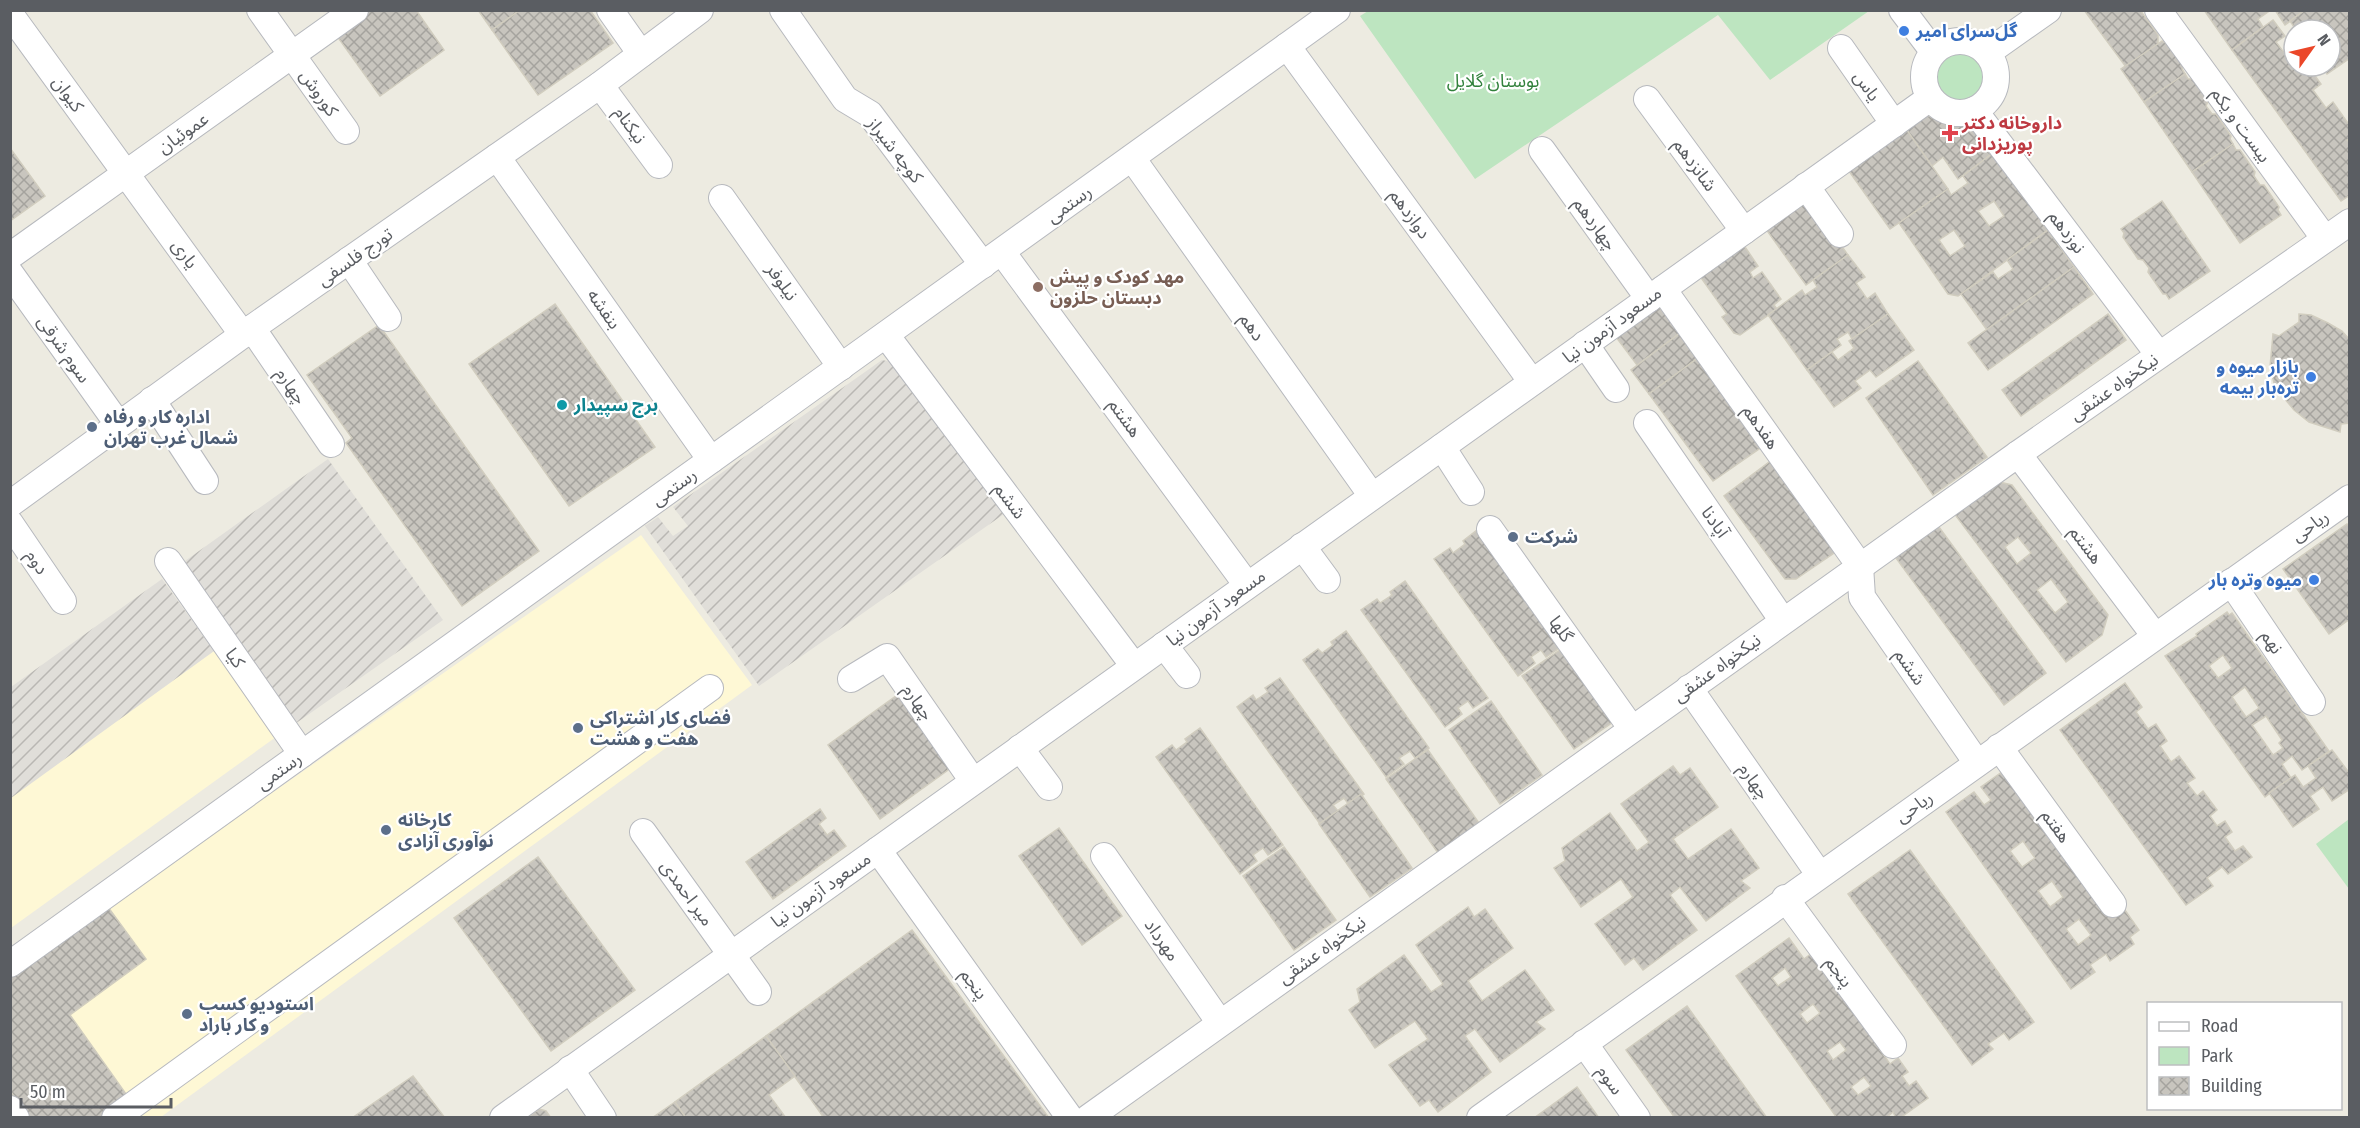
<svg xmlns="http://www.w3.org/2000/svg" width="2360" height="1128" viewBox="0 0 2360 1128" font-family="'Fira Sans Condensed','Noto Sans Arabic',sans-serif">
  <defs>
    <pattern id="industrial-furrows" width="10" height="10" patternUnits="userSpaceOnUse" patternTransform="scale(1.5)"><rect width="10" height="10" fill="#e0ded9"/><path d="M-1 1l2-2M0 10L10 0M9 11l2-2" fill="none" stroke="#b9b7b3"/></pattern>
    <pattern id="building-cross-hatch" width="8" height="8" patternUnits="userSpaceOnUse" patternTransform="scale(1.5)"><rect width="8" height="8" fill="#c8c5be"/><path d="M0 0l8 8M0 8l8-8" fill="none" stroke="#a5a39e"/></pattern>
  </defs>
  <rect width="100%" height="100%" fill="#edebe1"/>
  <g fill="#fef8d5">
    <polygon points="641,535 752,685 161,1117 11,1117 10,976"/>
    <polygon points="214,651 276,737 11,928 10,798"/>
  </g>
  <g fill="url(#industrial-furrows)">
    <polygon points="882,360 892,362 1004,514 759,686 645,526 658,517 673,536 688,526 673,507"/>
    <polygon points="328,459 443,620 292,726 178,566"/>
    <polygon points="162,579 214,651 11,798 11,687"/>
  </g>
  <g fill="#bde5c0">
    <polygon points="1368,11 1368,10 1869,11 1770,80 1718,15 1475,179 1360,16"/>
    <circle cx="1960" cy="77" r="26"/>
    <polygon points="2349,819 2349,889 2316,844"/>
  </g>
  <g fill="url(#building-cross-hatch)" stroke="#d1cdbf" stroke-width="1.5" fill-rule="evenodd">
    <polygon points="364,10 416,10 444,50 380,96 334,32"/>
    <polygon points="478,10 520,10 492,30"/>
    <polygon points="520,10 590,10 613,43 538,95 492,30"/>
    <polygon points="2084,10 2140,10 2158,35 2158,44 2126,67"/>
    <polygon points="2204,10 2267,10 2268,12 2258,19 2263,27 2232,50"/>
    <polygon points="2275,10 2305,10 2285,25"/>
    <polygon points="2305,10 2350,10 2350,58 2327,74 2321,66 2330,66 2330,30 2296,30 2290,21"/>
    <polygon points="2273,20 2285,36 2276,42 2291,62 2294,60 2294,66 2308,66 2321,84 2313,90 2326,108 2333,102 2350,126 2350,139 2347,140 2350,143 2350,195 2341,201 2232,50"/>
    <polygon points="2162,41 2168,44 2183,66 2182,69 2185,74 2144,102 2121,69"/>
    <polygon points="2185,74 2188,79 2193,79 2208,101 2206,106 2212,114 2216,114 2231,136 2230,139 2233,144 2192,172 2144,102"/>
    <polygon points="1924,114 1942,121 1955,123 1966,119 1991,155 1958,179 1943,157 1932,166 1905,128"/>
    <polygon points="1904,126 1948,189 1890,229 1846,167"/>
    <polygon points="2233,144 2236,150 2240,150 2255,172 2254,176 2260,185 2264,185 2279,207 2278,210 2281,215 2240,243 2192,172"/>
    <polygon points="10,148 45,196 10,221"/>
    <path d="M1994 152 2048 230 1961 294 1958 296 1948 294 1899 223 1948 189 1951 195 1968 183 1963 176ZM1994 201 2004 216 1989 226 1978 211ZM1954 230 1965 246 1950 256 1939 240Z"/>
    <polygon points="1805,195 1848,255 1806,285 1763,225"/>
    <polygon points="2162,201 2210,271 2169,299 2166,294 2163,294 2148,272 2149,268 2143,260 2138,259 2123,237 2124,233 2121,229"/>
    <polygon points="2048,230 2074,267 1987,330 1961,294 1993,272 1998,279 2013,269 2007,260"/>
    <polygon points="1743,244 1758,266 1750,272 1753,278 1762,272 1781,299 1774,305 1777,309 1740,335 1734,333 1722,317 1727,314 1699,275"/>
    <polygon points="1848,255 1865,277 1856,283 1867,299 1875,293 1888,314 1852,339 1848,332 1837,339 1841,345 1807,370 1768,315 1802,290 1805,295 1817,287 1813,280"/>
    <polygon points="2074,267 2093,294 1988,370 1968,343"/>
    <polygon points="555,304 655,447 569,506 469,364"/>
    <polygon points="1661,305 1680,333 1637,365 1613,333"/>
    <polygon points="1888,314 1914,350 1876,377 1870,370 1855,381 1861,388 1834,407 1807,370 1832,352 1838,360 1854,348 1849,341"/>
    <polygon points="2108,314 2126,340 2021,416 2002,390"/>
    <polygon points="2299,314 2311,315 2328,323 2342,331 2350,340 2350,423 2341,424 2340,432 2309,422 2294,410 2275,387 2270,367 2273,334 2279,336 2299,322"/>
    <polygon points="379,325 539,551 462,606 346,443 352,438 307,375"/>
    <polygon points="1680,333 1698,358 1649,394 1631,370"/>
    <polygon points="1698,358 1769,442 1713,481 1649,394"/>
    <polygon points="1918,361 1987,457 1933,495 1866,398"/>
    <polygon points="1777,456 1837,551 1796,579 1785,579 1724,496"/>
    <path d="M1995 481 2012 485 2108 615 2102 635 2066 662 1953 512ZM2018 537 2031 553 2017 564 2005 547ZM2051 579 2068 602 2055 613 2037 590Z"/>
    <polygon points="1936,523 2046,673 2004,705 1893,554"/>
    <polygon points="2347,524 2350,527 2350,609 2347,611 2350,619 2329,634 2283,569"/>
    <polygon points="1477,530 1561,647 1546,657 1541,650 1531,657 1535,663 1518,676 1434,559 1450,548 1453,553 1465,544 1463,541"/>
    <polygon points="1405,581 1488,698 1473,708 1468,701 1458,708 1462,714 1445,727 1361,610 1377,599 1380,603 1392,595 1390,592"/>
    <path d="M2227 612 2229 615 2232 613 2329 751 2302 770 2292 756 2282 764 2291 778 2265 797 2165 656 2197 636 2196 634ZM2223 655 2232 668 2218 678 2209 666ZM2245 687 2259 708 2246 717 2232 697ZM2266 716 2282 740 2279 743 2283 748 2273 755 2252 725Z"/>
    <polygon points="1346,631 1429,748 1415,758 1410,751 1399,758 1404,764 1386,777 1303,660 1318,649 1322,653 1333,645 1331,642"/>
    <polygon points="1564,647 1616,720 1574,749 1522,676"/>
    <polygon points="1280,678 1364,794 1349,805 1344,798 1333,805 1338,811 1320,824 1237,707 1253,695 1256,700 1268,692 1265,688"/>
    <polygon points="2125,683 2142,707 2136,712 2148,729 2156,724 2167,741 2160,746 2171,762 2179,756 2195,778 2187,783 2197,796 2203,791 2217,810 2210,816 2217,826 2225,821 2232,832 2225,837 2235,851 2243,846 2252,857 2228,874 2222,867 2207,878 2213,886 2186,905 2060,730"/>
    <polygon points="900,693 950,763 948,770 880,819 828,745"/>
    <polygon points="1491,701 1542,775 1500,804 1449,730"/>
    <polygon points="1200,728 1283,845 1268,855 1263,848 1253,855 1257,861 1240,874 1156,757 1172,745 1176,750 1187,742 1185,739"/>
    <polygon points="1428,750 1479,823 1438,853 1386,779"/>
    <polygon points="2332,750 2350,774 2350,789 2332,801 2323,787 2310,796 2319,809 2293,827 2269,793 2295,775 2303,787 2316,778 2308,766"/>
    <polygon points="1673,766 1680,775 1690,768 1718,807 1673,839 1688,859 1731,829 1759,868 1741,881 1750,888 1706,921 1680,887 1670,895 1697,930 1643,970 1634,958 1625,965 1595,924 1633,897 1621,879 1581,907 1554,868 1565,861 1562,848 1610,813 1637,851 1649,842 1621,804"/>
    <path d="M2011 770 2115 917 2125 910 2139 930 2130 937 2134 944 2110 961 2106 954 2090 965 2095 972 2071 989 1946 812 1974 792 1984 805 1991 800 1981 787 2002 772ZM2023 841 2035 858 2022 867 2010 851ZM2052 881 2063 897 2050 907 2038 891ZM2079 919 2091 935 2078 945 2066 929Z"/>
    <polygon points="1361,794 1412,868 1370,897 1319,824"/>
    <polygon points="820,809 826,818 819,824 827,835 834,830 846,846 773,899 746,862"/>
    <polygon points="1059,828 1122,916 1082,945 1019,856"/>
    <polygon points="1284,847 1336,920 1294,950 1243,876"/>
    <polygon points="1910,850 2034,1022 2009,1040 2004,1033 1988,1044 1993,1049 1972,1065 1848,894"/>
    <polygon points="538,857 635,990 551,1051 454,918"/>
    <polygon points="108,907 146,959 70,1015 131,1101 108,1118 30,1118 10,1091 10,977"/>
    <polygon points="1468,907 1474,917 1485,909 1513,948 1468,981 1482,1001 1525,970 1554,1010 1536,1022 1545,1029 1500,1062 1475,1029 1465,1036 1491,1072 1438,1112 1429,1100 1420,1106 1389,1065 1428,1039 1415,1021 1375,1048 1349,1010 1360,1002 1357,989 1404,955 1431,992 1443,984 1416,945"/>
    <polygon points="912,930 1049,1118 824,1118 766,1036"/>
    <path d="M1789 938 1804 959 1812 953 1890 1064 1898 1058 1908 1072 1902 1076 1909 1086 1916 1081 1928 1098 1900 1118H1896L1893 1112 1886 1118H1837L1736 976ZM1785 968 1791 977 1778 986 1772 978ZM1813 1004 1820 1013 1807 1023 1800 1014ZM1840 1042 1846 1050 1833 1060 1827 1051ZM1864 1077 1871 1086 1858 1095 1851 1087Z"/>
    <polygon points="1687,1006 1767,1118 1675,1118 1626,1050"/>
    <polygon points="766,1036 795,1076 769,1095 786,1118 686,1118 675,1102"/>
    <polygon points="413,1076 445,1118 352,1118"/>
    <polygon points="1577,1087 1599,1118 1534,1118"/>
    <polygon points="675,1102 686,1118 652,1118"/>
    <polygon points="539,1109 546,1111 551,1118 531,1118 531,1115"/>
  </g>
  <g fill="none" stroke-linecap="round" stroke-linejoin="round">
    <g stroke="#b7b9be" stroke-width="28">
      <g id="minor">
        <polyline points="260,10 346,131"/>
        <polyline points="610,10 641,54"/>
        <polyline points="783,10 845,99 870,114 983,265"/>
        <polyline points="1902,10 1933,51"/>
        <polyline points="2158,10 2325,239"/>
        <polyline points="10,14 243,335"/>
        <circle cx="1960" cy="77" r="36"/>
        <polyline points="1287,46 1532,382"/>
        <polyline points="1841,48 1894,124"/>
        <polyline points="1987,53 2048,10"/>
        <polyline points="600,85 659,165"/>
        <polyline points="1647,99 1744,231"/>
        <polyline points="1974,110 2159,355"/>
        <polyline points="1542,150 1649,299"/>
        <polyline points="497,157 711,460"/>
        <polyline points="1132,158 1372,496"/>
        <polyline points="1806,186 1840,234"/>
        <polyline points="722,198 841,367"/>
        <polyline points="1002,252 1247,585"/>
        <polyline points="10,256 355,10"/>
        <polyline points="349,260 388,318"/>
        <polyline points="10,273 118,424"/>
        <polyline points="1663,289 1860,566 1862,597 1977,763"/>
        <polyline points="252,328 331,444"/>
        <polyline points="886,335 1134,666"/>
        <polyline points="1585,344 1616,389"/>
        <polyline points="152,400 205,481"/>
        <polyline points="1647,423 1783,621"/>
        <polyline points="1442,447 1471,492"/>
        <polyline points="2018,454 2155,636"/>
        <polyline points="10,504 252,328 600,85 700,10"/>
        <polyline points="10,523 63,601"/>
        <polyline points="1490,529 1632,729"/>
        <polyline points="1302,546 1327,580"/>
        <polyline points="168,561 302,754"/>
        <polyline points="2231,582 2312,702"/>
        <polyline points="1164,645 1187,675"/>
        <polyline points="851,679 887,657 973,781"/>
        <polyline points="1689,688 1819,874"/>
        <polyline points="1999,747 2113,904"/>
        <polyline points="1020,748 1049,787"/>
        <polyline points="643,832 758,992"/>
        <polyline points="878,850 1070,1118"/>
        <polyline points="1104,856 1220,1023"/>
        <polyline points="1785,898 1893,1045"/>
        <polyline points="10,964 1337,10"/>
        <polyline points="1584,1043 1637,1118"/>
        <polyline points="570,1069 603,1118"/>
        <polyline points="10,1109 16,1118"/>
        <polyline points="115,1118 710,688"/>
        <polyline points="503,1118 1930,98"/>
        <polyline points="1088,1118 2018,454 2350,222"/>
        <polyline points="1480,1118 2350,498"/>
      </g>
    </g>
    <use href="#minor" stroke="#fff" stroke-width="26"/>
  </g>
  <g fill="#3f7fe0" stroke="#fff" stroke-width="2">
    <circle cx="1904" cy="31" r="6"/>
    <circle cx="2311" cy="377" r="6"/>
    <circle cx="2314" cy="580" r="6"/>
  </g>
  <path fill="#e0444e" stroke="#fff" stroke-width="2" d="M1947 124h6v6h6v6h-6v6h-6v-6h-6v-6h6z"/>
  <circle fill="#8d6e63" stroke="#fff" stroke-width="2" cx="1038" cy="287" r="6"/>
  <circle fill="#0f9aa8" stroke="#fff" stroke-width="2" cx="562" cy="405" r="6"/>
  <g fill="#5c6f8a" stroke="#fff" stroke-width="2">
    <circle cx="92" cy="427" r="6"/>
    <circle cx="1513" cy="537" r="6"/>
    <circle cx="578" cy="728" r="6"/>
    <circle cx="386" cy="830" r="6"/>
    <circle cx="187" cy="1014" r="6"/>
  </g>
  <g text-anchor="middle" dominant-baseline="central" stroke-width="4.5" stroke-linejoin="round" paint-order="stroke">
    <g font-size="18" font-weight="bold" fill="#366cbe" stroke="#fff" text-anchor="end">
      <text x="1916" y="31" text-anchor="start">گل‌سرای امیر</text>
      <text x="2299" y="367">بازار میوه و<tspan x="2299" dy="21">تره‌بار بیمه</tspan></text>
      <text x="2302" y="580">میوه وتره بار</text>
    </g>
    <g font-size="18" fill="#32813c" stroke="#fff">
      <text x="1493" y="81">بوستان گلایل</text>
    </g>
    <g font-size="18" fill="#5a5d62" stroke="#fff">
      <text transform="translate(1867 86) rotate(55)">یاس</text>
      <text transform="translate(319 93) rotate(55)">کوروش</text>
      <text transform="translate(68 94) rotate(54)">کیوان</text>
      <text transform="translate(630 125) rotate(54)">نیکنام</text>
      <text transform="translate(2241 125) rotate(54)">بیست و یکم</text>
      <text transform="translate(183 133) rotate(-35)">عموئیان</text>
      <text transform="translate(895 150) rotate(52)">کوچه شیراز</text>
      <text transform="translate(1695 165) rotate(54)">شانزدهم</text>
      <text transform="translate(1069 204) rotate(-36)">رستمی</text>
      <text transform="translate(1410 214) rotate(54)">دوازدهم</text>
      <text transform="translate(1595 224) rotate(54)">چهاردهم</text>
      <text transform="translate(2067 232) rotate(53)">نوزدهم</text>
      <text transform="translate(185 254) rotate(54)">یاری</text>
      <text transform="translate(355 257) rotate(-35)">تورج فلسفی</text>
      <text transform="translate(782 282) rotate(55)">نیلوفر</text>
      <text transform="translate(604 309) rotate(55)">بنفشه</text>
      <text transform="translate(1612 325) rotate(-36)">مسعود آزمون نیا</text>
      <text transform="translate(1252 327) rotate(55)">دهم</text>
      <text transform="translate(64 349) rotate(55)">سوم شرقی</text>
      <text transform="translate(291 386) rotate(56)">چهارم</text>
      <text transform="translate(2114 387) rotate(-35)">نیکخواه عشقی</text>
      <text transform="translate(1125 418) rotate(54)">هشتم</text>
      <text transform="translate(1761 427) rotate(55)">هفدهم</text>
      <text transform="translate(674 487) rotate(-36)">رستمی</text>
      <text transform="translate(1010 501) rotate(53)">ششم</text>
      <text transform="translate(1715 522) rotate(55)">آپادنا</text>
      <text transform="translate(2310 526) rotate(-35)">ریاحی</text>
      <text transform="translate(2086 545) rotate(53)">هشتم</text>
      <text transform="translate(37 562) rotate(56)">دوم</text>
      <text transform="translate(1216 608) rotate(-36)">مسعود آزمون نیا</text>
      <text transform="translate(1561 629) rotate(55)">گلها</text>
      <text transform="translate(2272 642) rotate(56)">نهم</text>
      <text transform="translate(235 658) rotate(55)">کیا</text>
      <text transform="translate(1910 667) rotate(55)">ششم</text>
      <text transform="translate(1717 668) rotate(-36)">نیکخواه عشقی</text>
      <text transform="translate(918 702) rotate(55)">چهارم</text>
      <text transform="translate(279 771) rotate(-36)">رستمی</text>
      <text transform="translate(1754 781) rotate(55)">چهارم</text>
      <text transform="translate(1914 807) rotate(-35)">ریاحی</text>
      <text transform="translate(2056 826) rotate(54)">هفتم</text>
      <text transform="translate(821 890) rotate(-35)">مسعود آزمون نیا</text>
      <text transform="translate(687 893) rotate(54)">میر احمدی</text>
      <text transform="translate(1162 940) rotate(55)">مهرداد</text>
      <text transform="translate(1322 950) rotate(-36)">نیکخواه عشقی</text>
      <text transform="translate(1839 972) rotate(54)">پنجم</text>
      <text transform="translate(974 984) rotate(54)">پنجم</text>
      <text transform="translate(1610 1080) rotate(54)">سوم</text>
    </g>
    <g font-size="18" font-weight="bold" fill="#be3a42" stroke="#fff" text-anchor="start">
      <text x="1962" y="123">داروخانه دکتر<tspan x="1962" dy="21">پوریزدانی</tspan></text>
    </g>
    <g font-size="18" font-weight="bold" fill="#785e54" stroke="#fff" text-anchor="start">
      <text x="1050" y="277">مهد کودک و پیش<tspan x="1050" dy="21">دبستان حلزون</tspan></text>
    </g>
    <g font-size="18" font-weight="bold" fill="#0d838f" stroke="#fff" text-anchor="start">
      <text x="574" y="405">برج سپیدار</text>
    </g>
    <g font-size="18" font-weight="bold" fill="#4e5e75" stroke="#fff" text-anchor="start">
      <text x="104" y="417">اداره کار و رفاه<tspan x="104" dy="21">شمال غرب تهران</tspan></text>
      <text x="1525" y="537">شرکت</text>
      <text x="590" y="718">فضای کار اشتراکی<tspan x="590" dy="21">هفت و هشت</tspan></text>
      <text x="398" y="820">کارخانه<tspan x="398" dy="21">نوآوری آزادی</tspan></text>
      <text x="199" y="1004">استودیو کسب<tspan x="199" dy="21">و کار باراد</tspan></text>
    </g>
  </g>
  <rect width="2360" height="1128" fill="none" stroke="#5a5d62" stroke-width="24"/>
  <rect x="2147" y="1002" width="195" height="108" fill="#ffffff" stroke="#bdbec0" stroke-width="1.5"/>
  <rect x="2159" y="1022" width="30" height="9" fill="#ffffff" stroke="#bdbec0" stroke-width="1.5"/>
  <text x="2201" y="1032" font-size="18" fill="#5a5d62">Road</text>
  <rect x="2159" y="1047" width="30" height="18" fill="#bde5c0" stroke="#bdbec0" stroke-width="1.5"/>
  <text x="2201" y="1062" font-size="18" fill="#5a5d62">Park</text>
  <rect x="2159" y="1077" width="30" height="18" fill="url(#building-cross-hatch)" stroke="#bdbec0" stroke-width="1.5"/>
  <text x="2201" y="1092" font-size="18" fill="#5a5d62">Building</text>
  <g transform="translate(2312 48) rotate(56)"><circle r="28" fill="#ffffff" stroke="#bdbec0" stroke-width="1.5"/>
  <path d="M0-4.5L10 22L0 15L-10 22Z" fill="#eb4729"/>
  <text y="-9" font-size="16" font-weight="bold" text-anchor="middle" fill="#5a5d62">N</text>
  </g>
  <path d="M21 1098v9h150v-9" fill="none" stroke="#5a5d62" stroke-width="3"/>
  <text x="30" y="1098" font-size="18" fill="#5a5d62" stroke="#ffffff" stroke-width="4.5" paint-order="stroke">50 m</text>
</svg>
